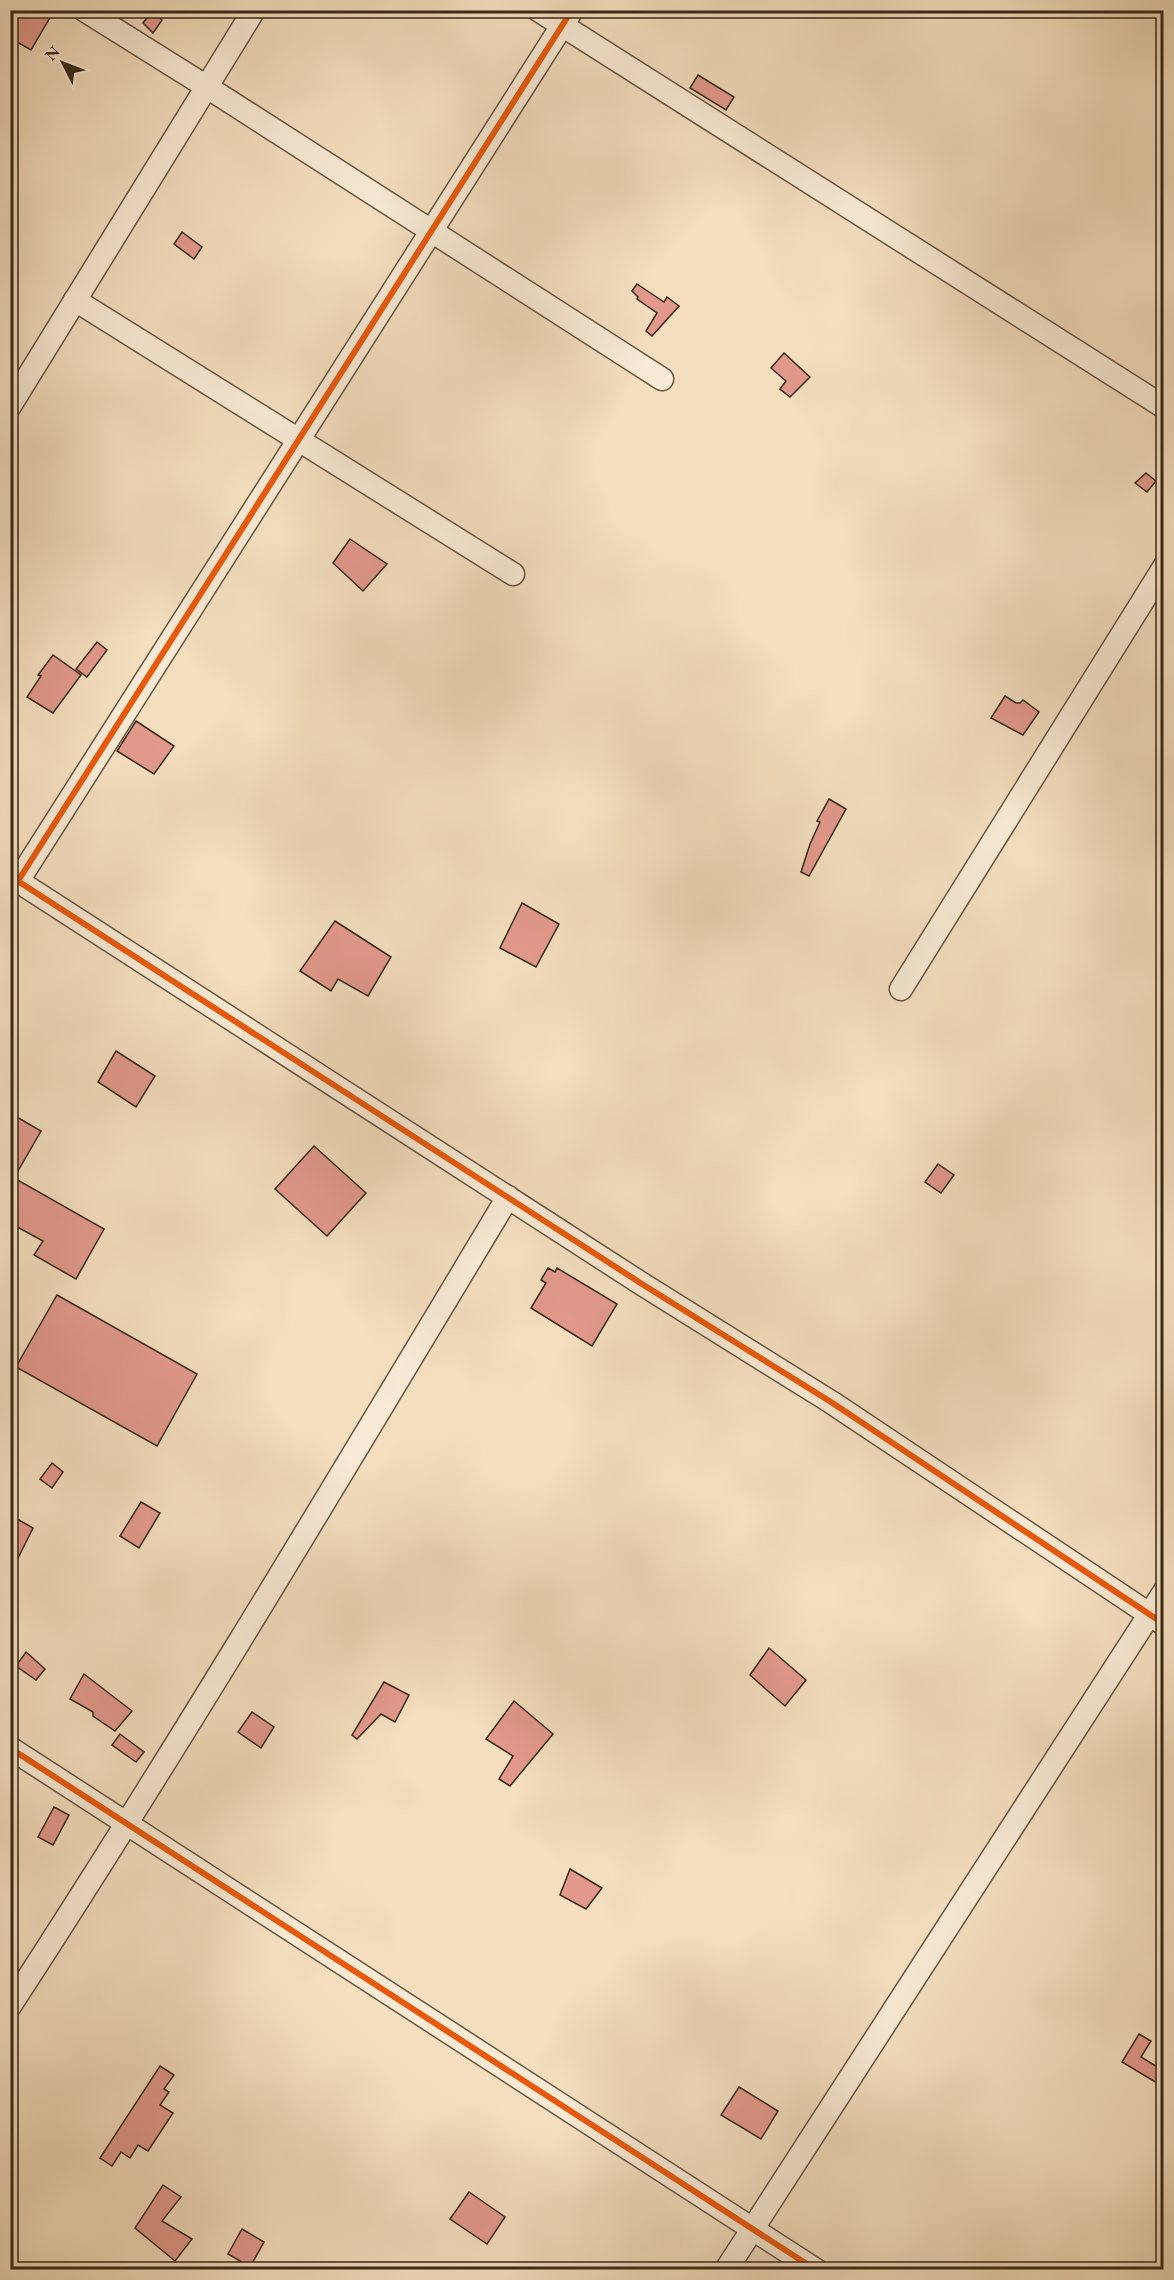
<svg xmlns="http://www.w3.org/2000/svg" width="1174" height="2280" viewBox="0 0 1174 2280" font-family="'EB Garamond',serif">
  <rect width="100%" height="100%" fill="#f4debe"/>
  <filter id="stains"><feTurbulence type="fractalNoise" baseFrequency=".00333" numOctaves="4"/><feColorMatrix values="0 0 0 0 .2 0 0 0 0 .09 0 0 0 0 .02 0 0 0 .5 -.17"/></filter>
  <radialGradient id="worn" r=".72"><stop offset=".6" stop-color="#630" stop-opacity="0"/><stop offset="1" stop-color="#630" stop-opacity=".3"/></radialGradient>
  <g fill="#e2998c" stroke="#372818" stroke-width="1.5">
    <polygon points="10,10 41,10 51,16 31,50 10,38"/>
    <polygon points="153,10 162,20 153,33 143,23"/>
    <polygon points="698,75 734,97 726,110 690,88"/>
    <polygon points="182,232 202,247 194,259 174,244"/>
    <polygon points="637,284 664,302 667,297 679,306 652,336 646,331 657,313 637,299 638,297 632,291"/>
    <polygon points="784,353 810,377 790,397 780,389 786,381 771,368"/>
    <polygon points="1146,473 1156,481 1147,492 1135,483"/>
    <polygon points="350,539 387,564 363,591 333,563"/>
    <polygon points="97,642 107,650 87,677 76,669"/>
    <polygon points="53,655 81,675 53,713 27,697 41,676 38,675"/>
    <polygon points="1005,696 1016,703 1020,703 1023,700 1039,712 1023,735 991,718"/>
    <polygon points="136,721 174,746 154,774 117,751"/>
    <polygon points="829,799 846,809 809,876 801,872 810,844 820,822 817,821"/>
    <polygon points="522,903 559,924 536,967 500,948"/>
    <polygon points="335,921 391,957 368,996 338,979 331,991 300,971"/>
    <polygon points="116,1051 155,1076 136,1107 98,1082"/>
    <polygon points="10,1113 41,1131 14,1178 104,1229 76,1279 34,1255 43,1241 10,1223"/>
    <polygon points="314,1146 366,1193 327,1236 275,1189"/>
    <polygon points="938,1164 954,1175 941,1193 925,1182"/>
    <polygon points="548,1268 555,1272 557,1268 617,1304 592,1346 531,1308 546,1283 541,1280"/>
    <polygon points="57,1295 197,1374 157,1446 16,1367"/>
    <polygon points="52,1463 63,1472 52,1488 40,1479"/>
    <polygon points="141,1502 160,1513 139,1548 120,1536"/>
    <polygon points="10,1515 33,1528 10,1574"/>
    <polygon points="769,1648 806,1680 785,1706 750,1675"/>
    <polygon points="26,1652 45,1669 36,1680 16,1666"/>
    <polygon points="84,1674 132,1711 115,1731 93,1716 93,1712 70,1699"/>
    <polygon points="384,1682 409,1695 395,1722 381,1714 357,1739 352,1735"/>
    <polygon points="514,1701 553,1734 510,1786 499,1779 513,1756 486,1739"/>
    <polygon points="252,1712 274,1727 261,1748 238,1732"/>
    <polygon points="120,1734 144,1752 136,1762 112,1745"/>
    <polygon points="54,1807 69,1815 53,1845 38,1837"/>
    <polygon points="570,1869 602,1888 586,1909 560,1895"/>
    <polygon points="1139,2034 1151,2041 1141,2057 1164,2071 1157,2083 1122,2062"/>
    <polygon points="160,2066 174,2075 164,2089 169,2092 160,2105 173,2113 148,2151 138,2145 130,2158 121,2152 112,2166 100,2158"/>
    <polygon points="739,2087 778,2111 761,2139 721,2115"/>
    <polygon points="163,2185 181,2197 162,2221 192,2239 175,2261 135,2228"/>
    <polygon points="469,2192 505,2217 487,2244 450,2219"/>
    <polygon points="242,2229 264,2242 250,2267 228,2254"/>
  </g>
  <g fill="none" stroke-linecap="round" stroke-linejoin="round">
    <g stroke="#665642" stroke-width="25">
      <g id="minor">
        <polyline points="84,10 207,87 662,379"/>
        <polyline points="538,10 1164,407"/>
        <polyline points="75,300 513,574"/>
        <polyline points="10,406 254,10"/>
        <polyline points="10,876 642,1284 831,1402 1164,1624"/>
        <polyline points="18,881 572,10"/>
        <polyline points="901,989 1164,567"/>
        <polyline points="10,1748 816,2270"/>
        <path d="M10 2006C183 1740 345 1468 508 1197"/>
        <polyline points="726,2270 1164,1592"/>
      </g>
    </g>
    <use href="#minor" stroke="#f8ead5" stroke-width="22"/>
    <g stroke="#f8ead5" stroke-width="10">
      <g id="cycleway">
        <polyline points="10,876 642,1284 831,1402 1164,1624"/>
        <polyline points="18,881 572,10"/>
        <polyline points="10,1748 816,2270"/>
      </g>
    </g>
    <use href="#cycleway" stroke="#e8590c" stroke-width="6"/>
  </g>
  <rect width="1174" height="2280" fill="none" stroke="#f4debe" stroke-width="36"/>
  <rect x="12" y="12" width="1150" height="2256" fill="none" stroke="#372818" stroke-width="3"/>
  <rect x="18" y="18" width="1138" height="2244" fill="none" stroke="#372818" stroke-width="1.5"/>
  <g transform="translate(63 63) rotate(312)" stroke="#f8ead5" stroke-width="4.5" paint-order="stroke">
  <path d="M0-4.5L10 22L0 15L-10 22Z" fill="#372818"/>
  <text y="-9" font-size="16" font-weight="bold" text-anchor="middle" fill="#372818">N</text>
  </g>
  <rect width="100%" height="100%" filter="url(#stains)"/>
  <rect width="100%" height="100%" fill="url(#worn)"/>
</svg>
